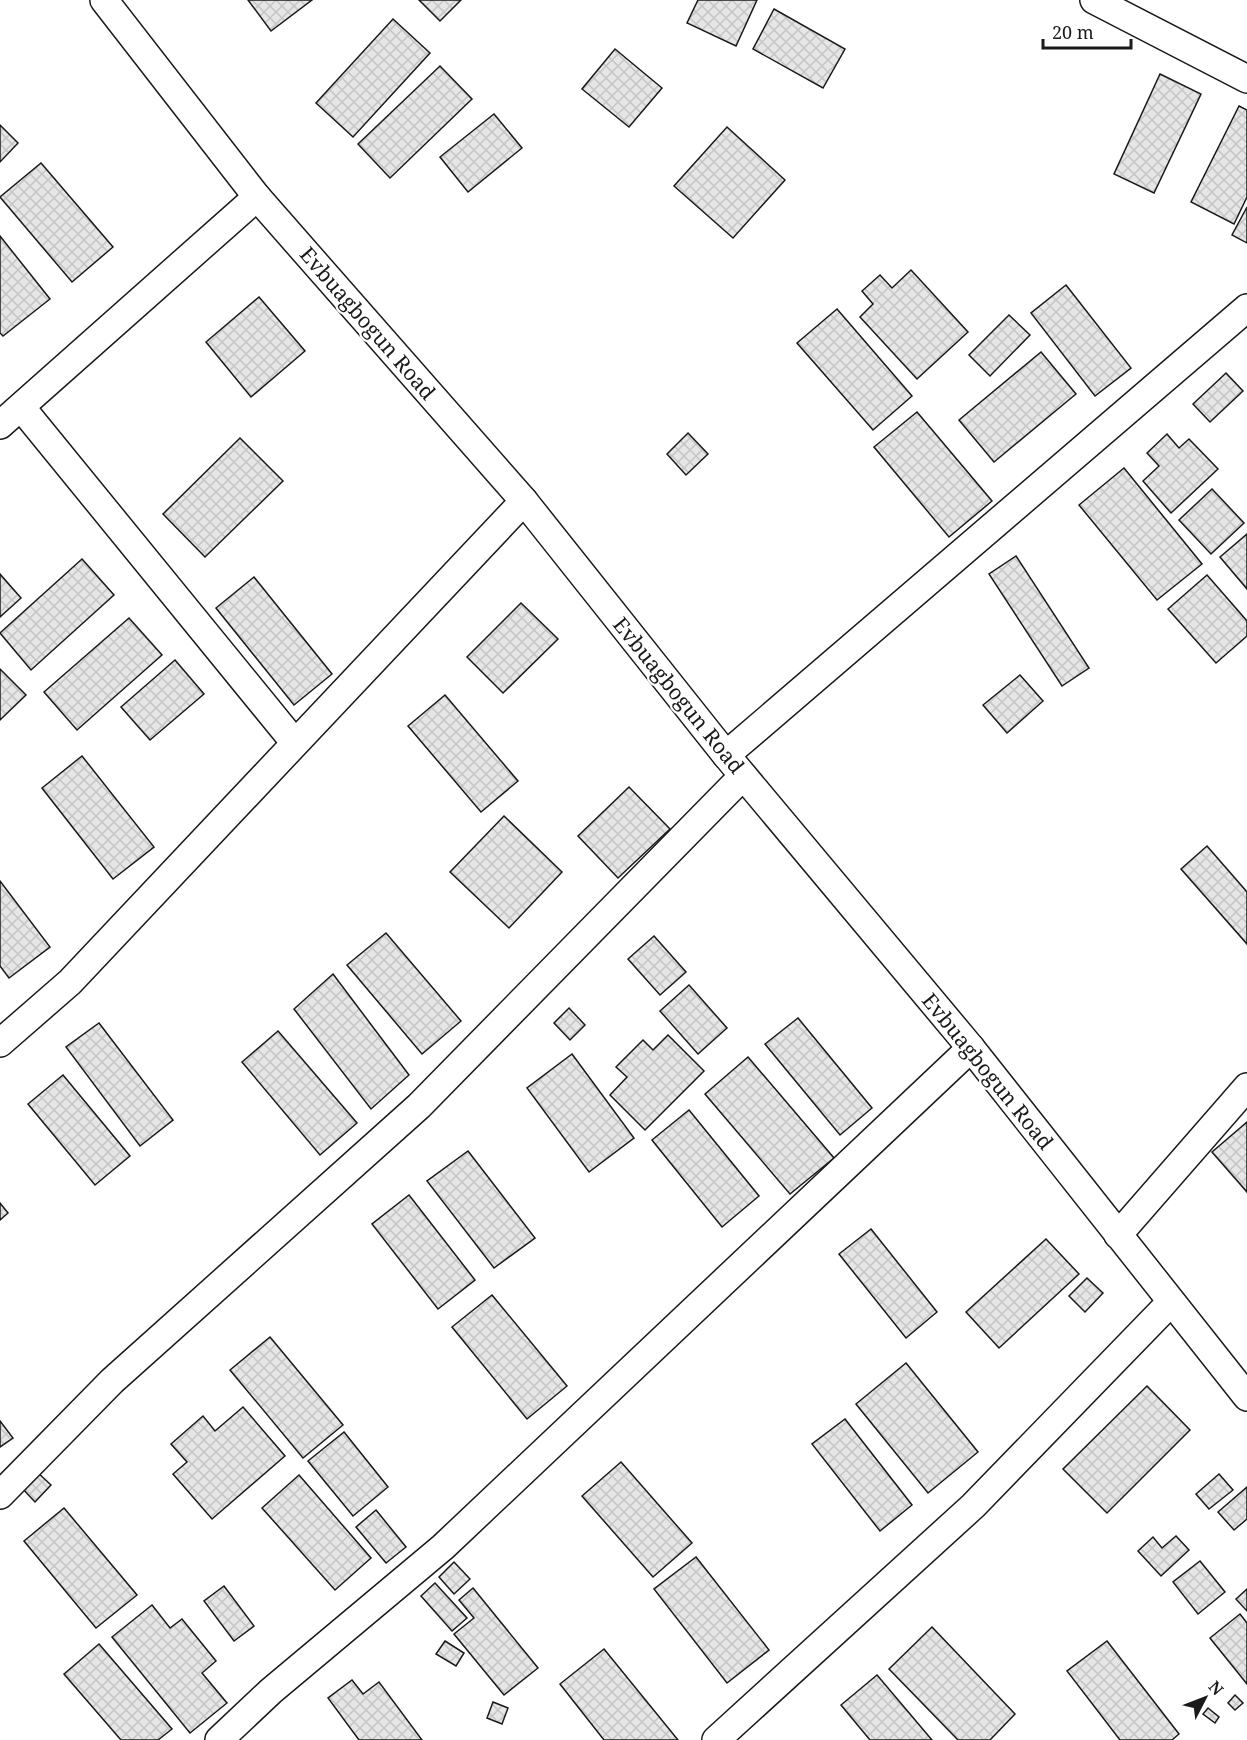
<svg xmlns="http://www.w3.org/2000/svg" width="1247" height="1740" viewBox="0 0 1247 1740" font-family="'Noto Serif',serif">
  <defs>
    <pattern id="building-cross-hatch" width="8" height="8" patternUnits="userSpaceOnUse" patternTransform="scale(1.5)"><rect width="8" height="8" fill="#e6e6e6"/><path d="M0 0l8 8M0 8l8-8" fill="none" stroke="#c5c5c5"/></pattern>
  </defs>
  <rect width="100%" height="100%" fill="#fff"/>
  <g fill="url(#building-cross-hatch)" stroke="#1a1a1a" stroke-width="1.5">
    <polygon points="248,0 312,0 271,31"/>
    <polygon points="419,0 461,0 440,21"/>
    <polygon points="698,0 757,0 736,46 687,23"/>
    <polygon points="774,9 845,49 823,88 753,49"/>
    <polygon points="393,19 430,53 353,137 316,103"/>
    <polygon points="615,49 662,88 629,127 582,89"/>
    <polygon points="440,66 472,99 390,178 358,144"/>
    <polygon points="1160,74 1201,94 1154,193 1114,174"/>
    <polygon points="1239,106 1247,110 1247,197 1234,224 1191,202"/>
    <polygon points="494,114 522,148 468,192 440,157"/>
    <polygon points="0,125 18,143 0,162"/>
    <polygon points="727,127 785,180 733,238 674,186"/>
    <polygon points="41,163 113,247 72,282 0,197"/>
    <polygon points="1247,207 1247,243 1232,235"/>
    <polygon points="0,236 50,299 3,336 0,333"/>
    <polygon points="911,270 968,332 917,379 860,317 873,304 862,291 880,275 892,288"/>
    <polygon points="1066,285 1131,368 1095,396 1031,313"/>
    <polygon points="259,297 305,351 251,397 206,342"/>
    <polygon points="837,309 912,396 873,430 797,343"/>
    <polygon points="1009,315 1030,335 990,376 969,355"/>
    <polygon points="1041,352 1076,394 994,462 959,420"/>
    <polygon points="1226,373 1243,391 1210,422 1193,404"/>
    <polygon points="917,412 992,501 949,537 874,447"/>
    <polygon points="688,433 708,454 686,475 667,454"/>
    <polygon points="1167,434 1179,448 1189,439 1218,469 1171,513 1143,481 1159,466 1147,453"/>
    <polygon points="240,438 283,481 205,557 163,514"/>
    <polygon points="1124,468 1202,564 1157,600 1079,505"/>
    <polygon points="1212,489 1244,523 1211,554 1179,520"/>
    <polygon points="1247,534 1247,589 1220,557"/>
    <polygon points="1016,556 1089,668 1062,686 989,574"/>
    <polygon points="82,559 114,595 31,670 0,633"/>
    <polygon points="0,574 21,598 0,617"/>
    <polygon points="1207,575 1247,621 1247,636 1216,663 1168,609"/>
    <polygon points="254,577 332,674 294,705 216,608"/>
    <polygon points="521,603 558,639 503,693 467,657"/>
    <polygon points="129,618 162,655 77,730 44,692"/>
    <polygon points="175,660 204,694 150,740 121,707"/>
    <polygon points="0,669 26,695 0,720"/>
    <polygon points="1020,675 1043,701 1007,733 983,705"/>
    <polygon points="445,695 518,781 481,812 408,726"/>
    <polygon points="82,756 154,847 113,879 42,788"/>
    <polygon points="629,787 670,829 618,878 578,836"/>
    <polygon points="504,816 562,872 509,928 450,872"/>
    <polygon points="1207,846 1247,892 1247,944 1181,869"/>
    <polygon points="0,881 50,947 9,978 0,966"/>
    <polygon points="386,933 461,1021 422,1054 347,965"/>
    <polygon points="654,936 686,972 660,995 628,959"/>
    <polygon points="333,974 409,1075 371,1109 294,1009"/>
    <polygon points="689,985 727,1028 698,1054 660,1011"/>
    <polygon points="569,1008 585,1025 570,1040 554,1023"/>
    <polygon points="798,1018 872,1108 840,1135 765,1044"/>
    <polygon points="99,1023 173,1120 140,1146 66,1047"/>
    <polygon points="278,1031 357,1123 320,1155 242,1062"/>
    <polygon points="668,1035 704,1071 645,1130 610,1095 627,1077 616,1067 643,1040 653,1050"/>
    <polygon points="572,1054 634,1138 589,1172 527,1088"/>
    <polygon points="748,1057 834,1158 790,1194 705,1094"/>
    <polygon points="63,1075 130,1156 95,1185 28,1104"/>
    <polygon points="689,1110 759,1196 722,1227 652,1140"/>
    <polygon points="1247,1122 1247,1192 1212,1152"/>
    <polygon points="468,1151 535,1238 494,1268 427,1181"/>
    <polygon points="409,1195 475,1280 438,1309 372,1224"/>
    <polygon points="0,1203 8,1213 0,1220"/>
    <polygon points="871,1229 937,1312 906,1338 839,1254"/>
    <polygon points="1046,1239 1079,1274 999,1348 966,1312"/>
    <polygon points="1087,1278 1103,1293 1085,1312 1069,1296"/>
    <polygon points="492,1295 567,1386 527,1419 452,1327"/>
    <polygon points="270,1337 343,1425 303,1458 230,1370"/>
    <polygon points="906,1363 978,1452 928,1493 856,1404"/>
    <polygon points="1147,1386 1190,1430 1107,1513 1063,1469"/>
    <polygon points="243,1407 285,1456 212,1519 173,1474 187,1462 171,1444 203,1416 215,1431"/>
    <polygon points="845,1419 912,1505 880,1531 812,1444"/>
    <polygon points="0,1421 13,1438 0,1447"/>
    <polygon points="344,1432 388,1487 353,1516 308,1461"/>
    <polygon points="621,1462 692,1543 653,1577 582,1496"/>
    <polygon points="35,1470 51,1485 35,1502 20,1486"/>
    <polygon points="1219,1474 1233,1490 1209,1509 1196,1494"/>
    <polygon points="299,1475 371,1558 335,1590 262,1508"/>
    <polygon points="1247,1487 1247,1519 1234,1530 1218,1512"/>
    <polygon points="64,1508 137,1595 96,1628 24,1541"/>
    <polygon points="376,1510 406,1547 386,1563 356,1527"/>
    <polygon points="1176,1536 1189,1550 1161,1576 1138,1551 1153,1537 1162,1548"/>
    <polygon points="696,1557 769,1650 727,1683 654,1589"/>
    <polygon points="1200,1561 1225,1592 1198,1614 1173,1582"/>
    <polygon points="454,1562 470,1579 454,1594 439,1577"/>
    <polygon points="435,1583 467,1618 452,1631 421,1596"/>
    <polygon points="224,1586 254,1626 234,1641 204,1601"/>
    <polygon points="473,1588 538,1668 504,1695 454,1634 474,1618 459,1600"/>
    <polygon points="1247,1589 1247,1611 1236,1599"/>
    <polygon points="152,1605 170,1628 182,1619 216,1661 202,1673 227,1703 190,1733 112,1637"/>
    <polygon points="1240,1614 1247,1623 1247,1684 1210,1638"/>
    <polygon points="932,1627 1015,1714 990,1740 958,1740 889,1669"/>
    <polygon points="445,1641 464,1653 456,1666 436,1654"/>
    <polygon points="1107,1641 1179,1734 1172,1740 1120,1740 1067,1671"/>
    <polygon points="99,1644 172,1729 158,1740 121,1740 64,1674"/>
    <polygon points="604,1649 678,1740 604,1740 560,1684"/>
    <polygon points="877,1675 932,1740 870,1740 841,1705"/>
    <polygon points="352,1680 363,1694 379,1682 422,1740 359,1740 328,1698"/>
    <polygon points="1235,1695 1243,1703 1235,1710 1228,1703"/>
    <polygon points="493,1702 508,1708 502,1724 487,1718"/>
    <polygon points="1208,1708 1219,1717 1215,1723 1203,1714"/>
  </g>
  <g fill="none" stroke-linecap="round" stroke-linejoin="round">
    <g stroke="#1a1a1a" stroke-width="30">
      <g id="street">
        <polyline points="104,0 257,197 524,501 726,755 971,1048 1247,1397"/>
        <polyline points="1094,0 1247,79"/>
        <polyline points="21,407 295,743"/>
        <polyline points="0,425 257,197"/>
        <polyline points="726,755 1247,308"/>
        <polyline points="0,1043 70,982 524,501"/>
        <polyline points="1118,1235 1247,1087"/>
        <polyline points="0,1495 112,1381 419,1106 743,776"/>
        <polyline points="219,1740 271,1691 443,1547 971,1048"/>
        <polyline points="716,1740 973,1506 1171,1302"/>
      </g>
    </g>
    <use href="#street" stroke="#fff" stroke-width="27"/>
  </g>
  <g text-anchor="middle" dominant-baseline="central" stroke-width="4.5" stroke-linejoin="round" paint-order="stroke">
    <g font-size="21" fill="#1a1a1a" stroke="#fff">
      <text transform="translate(368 323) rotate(49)">Evbuagbogun Road</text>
      <text transform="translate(679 695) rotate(51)">Evbuagbogun Road</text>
      <text transform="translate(988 1071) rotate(51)">Evbuagbogun Road</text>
    </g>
  </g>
  <g transform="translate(1205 1698) rotate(48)" stroke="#ffffff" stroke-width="4.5" paint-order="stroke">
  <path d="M0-4.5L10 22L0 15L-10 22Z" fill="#1a1a1a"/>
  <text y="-9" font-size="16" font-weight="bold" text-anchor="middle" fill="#1a1a1a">N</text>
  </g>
  <path d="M1043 39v9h88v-9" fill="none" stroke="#1a1a1a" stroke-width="3"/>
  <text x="1052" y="39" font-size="18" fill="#1a1a1a" stroke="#ffffff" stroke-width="4.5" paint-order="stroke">20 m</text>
</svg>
